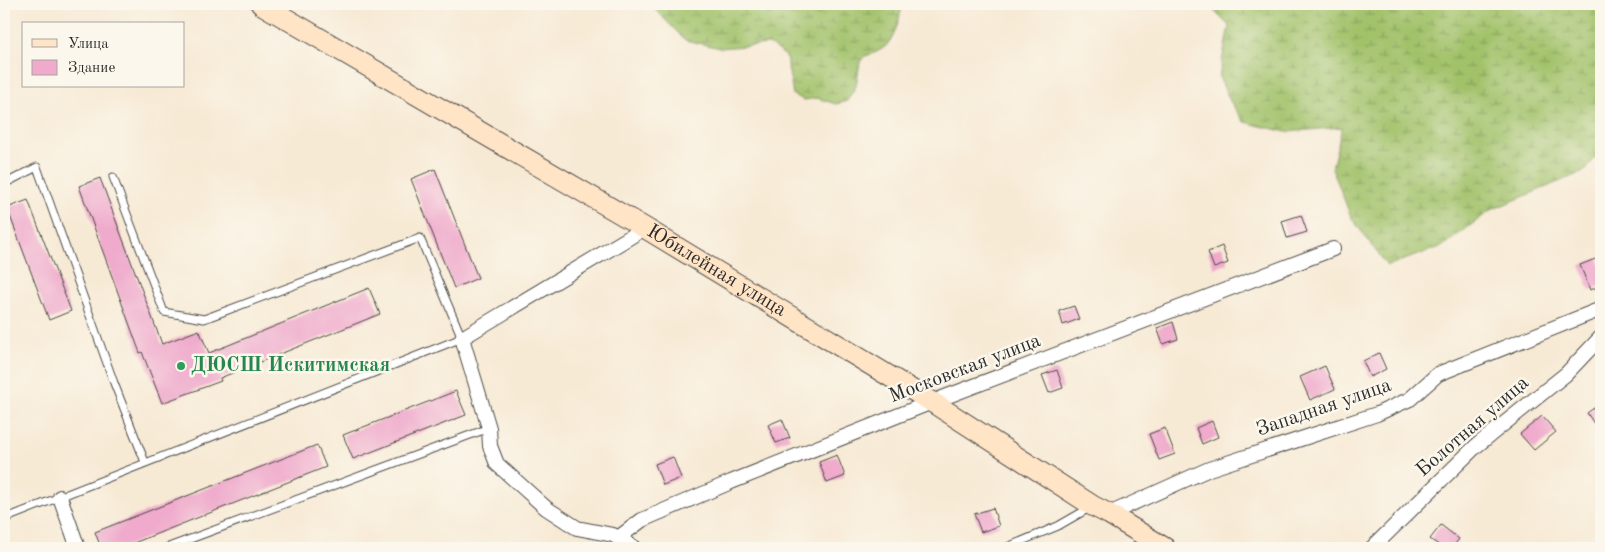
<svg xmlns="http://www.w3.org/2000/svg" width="1605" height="552" viewBox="0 0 1605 552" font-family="'Old Standard TT',serif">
  <defs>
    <pattern id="wetland-marsh" width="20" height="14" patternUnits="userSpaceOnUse" patternTransform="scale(1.25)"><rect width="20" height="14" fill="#a2c26b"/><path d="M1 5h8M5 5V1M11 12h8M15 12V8" fill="none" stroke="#849e58"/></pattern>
  </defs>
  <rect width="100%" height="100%" fill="#fbf7ec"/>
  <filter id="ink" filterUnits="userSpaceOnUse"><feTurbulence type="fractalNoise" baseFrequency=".02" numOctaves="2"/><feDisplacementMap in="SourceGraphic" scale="10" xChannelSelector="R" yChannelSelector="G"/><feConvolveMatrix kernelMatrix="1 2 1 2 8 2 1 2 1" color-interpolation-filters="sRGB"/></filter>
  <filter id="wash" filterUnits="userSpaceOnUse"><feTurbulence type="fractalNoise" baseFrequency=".0096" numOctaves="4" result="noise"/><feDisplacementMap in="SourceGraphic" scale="20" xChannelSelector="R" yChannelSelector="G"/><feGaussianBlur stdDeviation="1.12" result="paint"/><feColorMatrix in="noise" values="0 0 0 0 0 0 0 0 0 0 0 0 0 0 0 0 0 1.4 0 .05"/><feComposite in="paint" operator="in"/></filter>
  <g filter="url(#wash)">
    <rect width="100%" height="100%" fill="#f7ead5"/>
    <g fill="url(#wetland-marsh)" stroke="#66764b">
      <path d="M650 4H903C895 31 896 48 865 56L860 62 856 86 847 101 836 104 817 98 804 100 793 95 786 56 769 44 720 48 685 40Z"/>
      <polygon points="1207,4 1601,4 1601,150 1585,171 1491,210 1443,246 1387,266 1351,217 1332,168 1342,127 1286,132 1244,122 1230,101 1219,77 1229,26"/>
    </g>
    <g id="blocks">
      <g fill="#efaacc">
        <polygon points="435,169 478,278 454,288 411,179"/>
        <polygon points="100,178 162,344 199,330 209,353 369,288 380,314 220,378 221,381 162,403 142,352 140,353 79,186"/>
        <polygon points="28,200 71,311 49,320 7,208"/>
        <polygon points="1301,215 1307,232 1287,238 1282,221"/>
        <polygon points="1222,246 1228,263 1214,268 1208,252"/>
        <polygon points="1598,258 1601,266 1601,286 1590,290 1580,265"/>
        <polygon points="1074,306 1079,319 1063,325 1059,311"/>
        <polygon points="1173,322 1178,339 1163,344 1157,328"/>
        <polygon points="1379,353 1386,369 1370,377 1363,361"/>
        <polygon points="1325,366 1335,389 1310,400 1300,377"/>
        <polygon points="1057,370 1063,388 1049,393 1042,375"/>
        <polygon points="456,391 466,415 353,459 343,435"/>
        <polygon points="1601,403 1601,434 1587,413"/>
        <polygon points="1542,416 1556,432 1534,450 1520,434"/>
        <polygon points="782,419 790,438 776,443 768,425"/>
        <polygon points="1212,421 1218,437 1202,444 1196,428"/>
        <polygon points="1165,428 1175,454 1159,460 1149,434"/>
        <polygon points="317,445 326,467 121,548 101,548 95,532"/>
        <polygon points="837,455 845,476 827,483 819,462"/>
        <polygon points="673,457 681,478 663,485 655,464"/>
        <polygon points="993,508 999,526 981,532 974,514"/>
        <polygon points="1441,525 1459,539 1452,548 1443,548 1430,539"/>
      </g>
    </g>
  </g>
  <g filter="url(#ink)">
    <use href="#blocks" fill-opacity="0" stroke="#4a4844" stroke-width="1"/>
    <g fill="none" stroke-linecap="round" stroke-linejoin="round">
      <g stroke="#4a4844" stroke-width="9">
        <g id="service">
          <polyline points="4,184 37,167 114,383 145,462"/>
          <polyline points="4,519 462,338 420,238 204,319 164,312 113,177"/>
          <polyline points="166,548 489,428"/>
          <polyline points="1005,548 1058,526 1091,507"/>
        </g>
      </g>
      <g stroke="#4a4844" stroke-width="16">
        <g id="minor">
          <polyline points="60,497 78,548"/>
          <polyline points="1109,514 1209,469 1377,414 1410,399 1438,374 1601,309"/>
          <polyline points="618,538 642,520 731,482 932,402 1333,249"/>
          <polyline points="635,548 613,535 577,528 546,508 497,464 490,446 489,428 462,338 645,228"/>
          <polyline points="1372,548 1475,447 1566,374 1601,337"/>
        </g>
      </g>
      <g stroke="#4a4844" stroke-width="22">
        <g id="secondary">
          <path id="s1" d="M261 4 645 228 932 402 1093 506 1109 514 1165 548"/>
        </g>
      </g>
      <use href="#service" stroke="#fff" stroke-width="7"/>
      <use href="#minor" stroke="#fff" stroke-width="14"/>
      <use href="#secondary" stroke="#ffe4c6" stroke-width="20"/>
    </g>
  </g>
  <circle fill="#2e9e5b" stroke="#fbf7ec" stroke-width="2" cx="181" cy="366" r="5"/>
  <g text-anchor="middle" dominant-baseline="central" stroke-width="5" stroke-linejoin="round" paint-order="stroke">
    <g font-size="20" fill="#2b2b2b" stroke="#fbf7ec">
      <text stroke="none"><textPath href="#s1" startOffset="528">Юбилейная улица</textPath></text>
      <text transform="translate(965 369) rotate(-21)">Московская улица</text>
      <text transform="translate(1324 408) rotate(-19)">Западная улица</text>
      <text transform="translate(1473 427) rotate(-41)">Болотная улица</text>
    </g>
    <g font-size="20" font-weight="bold" fill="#27864d" stroke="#fbf7ec" text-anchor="start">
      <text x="191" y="366">ДЮСШ Искитимская</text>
    </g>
  </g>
  <rect width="1605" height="552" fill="none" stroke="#fbf7ec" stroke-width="20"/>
  <rect x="22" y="22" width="162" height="65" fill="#fbf7ec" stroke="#a8a59f"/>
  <rect x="32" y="39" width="25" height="8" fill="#ffe4c6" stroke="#a8a59f"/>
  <text x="68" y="48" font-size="15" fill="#2b2b2b">Улица</text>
  <rect x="32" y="60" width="25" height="15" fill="#efaacc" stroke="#a8a59f"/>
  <text x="68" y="72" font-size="15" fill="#2b2b2b">Здание</text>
</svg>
